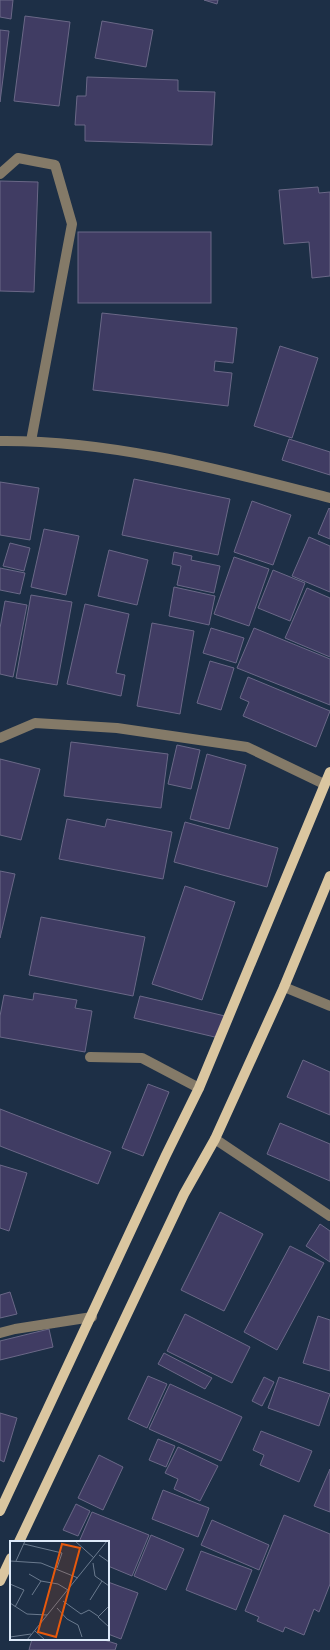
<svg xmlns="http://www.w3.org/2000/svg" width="330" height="1650" viewBox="0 0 330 1650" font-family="Bitter,serif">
  <rect width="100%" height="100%" fill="#1d2f46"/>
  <g fill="#403c63" stroke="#6a6887">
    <polygon points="0,0 13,0 11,19 0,17"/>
    <polygon points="204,0 218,0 217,4"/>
    <polygon points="25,16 70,22 59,106 14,101"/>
    <polygon points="102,21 153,30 146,67 95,58"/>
    <polygon points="0,30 9,31 0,102"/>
    <polygon points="87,77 178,80 178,91 215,92 212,145 85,141 85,125 75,125 77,96 86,96"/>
    <polygon points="0,181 38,182 34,292 0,291"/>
    <polygon points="318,187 319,193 330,192 330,276 312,278 309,242 284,244 279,190"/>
    <rect x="78" y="232" width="133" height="71"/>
    <polygon points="102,313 237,328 233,363 215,361 214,371 232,373 228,406 93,390"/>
    <polygon points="280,346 318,358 292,438 254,426"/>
    <polygon points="289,439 330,452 330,475 282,460"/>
    <polygon points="134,479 230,499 218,555 122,535"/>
    <polygon points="0,482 39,488 30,540 0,535"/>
    <polygon points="252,501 291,515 273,565 234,552"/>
    <polygon points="329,508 330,509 330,539 318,534"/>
    <polygon points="44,529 79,536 66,595 31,587"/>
    <polygon points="309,537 330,546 330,592 292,576"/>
    <polygon points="10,543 30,548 24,571 3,566"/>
    <polygon points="109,550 148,560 137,605 98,596"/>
    <polygon points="174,552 192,556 191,560 220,566 214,593 177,585 181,566 172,564"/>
    <polygon points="234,557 269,569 249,626 214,614"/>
    <polygon points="0,568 25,573 20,594 0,590"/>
    <polygon points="273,570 305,583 290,621 258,608"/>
    <polygon points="174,587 215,596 209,625 169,616"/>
    <polygon points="307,588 330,598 330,657 285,638"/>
    <polygon points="31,595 72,602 57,685 16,678"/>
    <polygon points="5,601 27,605 13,677 0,674 0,628"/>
    <polygon points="85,604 129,614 116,673 125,675 121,696 67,684"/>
    <polygon points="152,623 194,631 180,714 137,706"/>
    <polygon points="211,628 244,638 236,663 203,653"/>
    <polygon points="254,628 330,659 330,705 237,668"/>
    <polygon points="210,661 234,668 221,710 197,703"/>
    <polygon points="248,677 330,711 316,747 243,716 249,702 240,698"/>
    <polygon points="71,742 168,754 161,808 64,796"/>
    <polygon points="177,745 200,750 191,789 168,784"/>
    <polygon points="207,754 246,765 229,829 190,819"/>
    <polygon points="0,759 40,769 21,840 0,835"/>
    <polygon points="67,819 105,827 107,819 172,832 163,879 59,859"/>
    <polygon points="185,822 278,848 267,887 174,862"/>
    <polygon points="0,871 15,874 0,938"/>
    <polygon points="185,886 235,902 202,1000 152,984"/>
    <polygon points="41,917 145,937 133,996 29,975"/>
    <polygon points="34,993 77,1000 75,1008 92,1011 85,1052 0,1037 0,1016 4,995 33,1000"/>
    <polygon points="140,996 225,1016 219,1038 134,1018"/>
    <polygon points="303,1060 330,1072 330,1115 287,1097"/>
    <polygon points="148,1084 169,1092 143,1156 122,1148"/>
    <polygon points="0,1109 111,1152 98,1184 0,1146"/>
    <polygon points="280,1123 330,1144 330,1181 267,1154"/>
    <polygon points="0,1165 27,1173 9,1231 0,1228"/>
    <polygon points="220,1212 263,1234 224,1311 181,1290"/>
    <polygon points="320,1224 330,1231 330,1262 306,1246"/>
    <polygon points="290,1246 324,1263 277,1350 244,1332"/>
    <polygon points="10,1292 17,1314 0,1318 0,1295"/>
    <polygon points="185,1314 250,1347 232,1383 167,1351"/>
    <polygon points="318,1316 330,1320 330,1371 303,1363"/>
    <polygon points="49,1329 53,1347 0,1360 0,1341"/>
    <polygon points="164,1353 212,1378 205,1389 158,1364"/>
    <polygon points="148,1376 167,1384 147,1428 128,1419"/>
    <polygon points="264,1377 274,1382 262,1406 252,1401"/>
    <polygon points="279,1377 330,1394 319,1426 268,1408"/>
    <polygon points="170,1384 242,1417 221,1461 149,1429"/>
    <polygon points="0,1413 17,1418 4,1462 0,1460"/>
    <polygon points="261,1431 312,1451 299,1482 260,1465 264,1455 253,1450"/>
    <polygon points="158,1439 175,1446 166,1467 149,1460"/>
    <polygon points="178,1447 218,1466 200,1501 174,1489 178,1479 165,1473"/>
    <polygon points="99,1455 123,1467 103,1510 78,1498"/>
    <polygon points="330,1469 330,1512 314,1506"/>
    <polygon points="163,1490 209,1508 198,1537 152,1519"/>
    <polygon points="76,1504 90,1511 78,1536 63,1530"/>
    <polygon points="92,1512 149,1535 132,1576 108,1566 108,1542 79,1542"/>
    <polygon points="284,1515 330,1534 330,1584 319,1612 314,1609 304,1635 285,1627 283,1632 257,1621 259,1617 245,1611"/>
    <polygon points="212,1520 269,1545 259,1570 201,1545"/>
    <polygon points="151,1535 184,1549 166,1590 134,1576"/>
    <polygon points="201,1551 252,1570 236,1610 186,1590"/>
    <polygon points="108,1582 138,1593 121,1639 108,1634"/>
    <polygon points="32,1639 101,1639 117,1644 115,1650 29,1650"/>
  </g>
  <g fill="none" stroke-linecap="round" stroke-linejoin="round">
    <g stroke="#847a68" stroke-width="10">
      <polyline points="0,174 18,158 55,165 72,224 31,441"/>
      <path d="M0 441C113 440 222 470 330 498"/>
      <polyline points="0,738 35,723 117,728 247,747 324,784"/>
      <polyline points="284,987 330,1006"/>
      <polyline points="90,1057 142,1058 199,1088"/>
      <polyline points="215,1139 330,1216"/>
      <polyline points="0,1333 15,1329 92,1317"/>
    </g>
    <g stroke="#dac6a0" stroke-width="10">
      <polyline points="0,1511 166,1155 199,1088 330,772"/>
      <polyline points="19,1542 184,1194 215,1139 284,987 330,876"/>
      <polyline points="0,1581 11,1558"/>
    </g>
  </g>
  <g transform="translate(10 1541)">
    <rect width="99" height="99" fill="#1d2f46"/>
    <path fill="none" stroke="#6a7a8e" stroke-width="1" d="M65 0 84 17M14 3 52 12 47 27M89 14 99 21M0 20 31 22 68 37M6 20 15 0M83 22 85 35 99 45M19 33 31 40M0 43 14 49 5 66M22 54 31 40 48 43 58 49M80 59 92 40M53 60 71 73 79 69 88 75M0 62 17 73 37 74M99 65 88 76 99 86M47 67 57 78 68 84 72 96M25 90 35 99M0 96 21 93M17 99 97 0"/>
    <path fill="#e8590c" fill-opacity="0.15" stroke="#e8590c" stroke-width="2" d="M52 3 70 7 46 96 28 91Z"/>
    <rect width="99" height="99" fill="none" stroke="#deeaf9" stroke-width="2"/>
  </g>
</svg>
